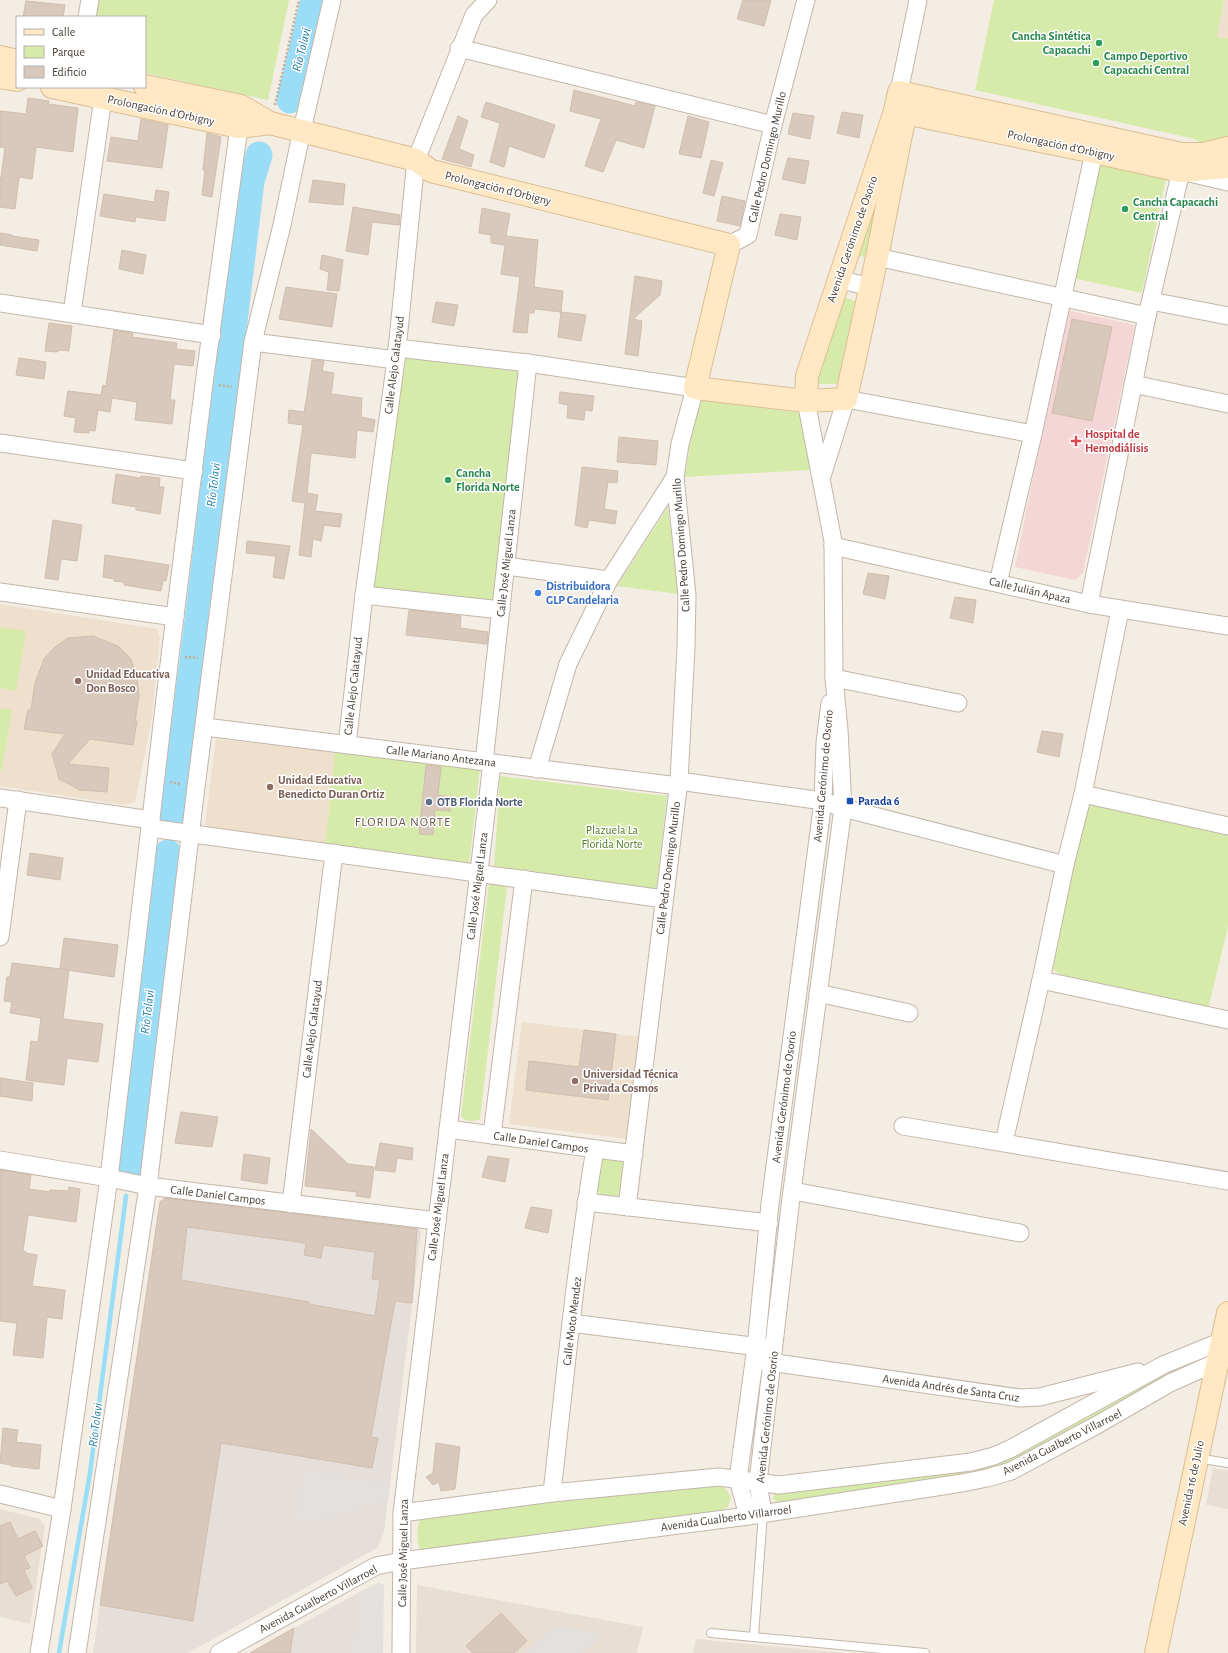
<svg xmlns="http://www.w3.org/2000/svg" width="1228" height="1653" viewBox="0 0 1228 1653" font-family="'Alegreya Sans',sans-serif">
  <rect width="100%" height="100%" fill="#f3ede4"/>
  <g fill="#e8ded2">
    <polygon points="1213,1468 1228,1471 1228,1509 1206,1505"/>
    <polygon points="0,1509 40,1519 45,1526 30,1624 0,1617"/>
    <polygon points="417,1585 643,1627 637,1653 416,1653"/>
    <polygon points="696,1639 843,1653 693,1653"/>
  </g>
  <g fill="#e5ded9">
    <polygon points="169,1196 417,1226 421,1231 384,1532 377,1548 188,1653 93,1653 160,1202"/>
    <polygon points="363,1590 351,1653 250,1653"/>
  </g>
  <g fill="#eee0cd">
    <polygon points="1224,0 1228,0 1228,39 1217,37"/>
    <polygon points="0,604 157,629 160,638 151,724 135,802 124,805 0,786"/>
    <polygon points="216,739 335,752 325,846 211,831 205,823"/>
    <polygon points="522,1022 641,1037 628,1139 509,1124"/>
  </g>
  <polygon fill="#f5d6d6" points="1067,310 1135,325 1083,573 1075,580 1015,567"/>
  <g fill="#d6eba9">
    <polygon points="99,0 289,0 268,100 145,73 145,17 96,17"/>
    <polygon points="994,0 1224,0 1217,37 1228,39 1228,139 1204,146 1195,139 975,90"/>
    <polygon points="1096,164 1166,178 1142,293 1073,278"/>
    <polygon points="886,165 869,258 855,255"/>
    <polygon points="842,296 857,302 837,384 817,384 817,374"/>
    <polygon points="403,357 522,372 493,602 374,587"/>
    <polygon points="698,400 802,413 810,470 685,477 694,418"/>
    <polygon points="668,507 678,594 617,586"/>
    <polygon points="0,627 26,631 16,691 0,688"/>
    <polygon points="0,708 12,710 2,770 0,769"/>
    <polygon points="335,752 480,768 469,865 325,846"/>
    <polygon points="500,776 667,796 656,891 494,868"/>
    <polygon points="1089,805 1097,805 1228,834 1228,926 1208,1009 1059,974 1053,969 1051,963 1086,809"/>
    <path d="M494 880 503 881 507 887 480 1119C471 1122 468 1123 461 1116L489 883Z"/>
    <polygon points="604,1158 619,1160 623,1163 626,1171 620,1193 614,1199 605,1199 595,1188 598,1162"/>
    <polygon points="1161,1373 1163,1378 1017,1461 979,1473 783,1503 777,1502 773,1498 776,1492 971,1468"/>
    <path d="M713 1485 725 1488 731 1497 728 1507 717 1513 420 1551C417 1540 416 1529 420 1519L426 1516Z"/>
  </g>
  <g fill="#e4e0dd">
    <polygon points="302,1469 390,1483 388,1502 313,1523 295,1520"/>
    <polygon points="378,1583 384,1585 383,1653 351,1653 363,1590"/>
    <polygon points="555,1626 604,1634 582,1653 525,1653"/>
  </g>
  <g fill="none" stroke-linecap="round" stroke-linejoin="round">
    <polyline stroke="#9bddf6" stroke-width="4.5" points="59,1653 90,1473 126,1196"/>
    <g stroke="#9bddf6" stroke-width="27">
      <polyline points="290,100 314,0"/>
      <polyline points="173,816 197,629 251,181 259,155"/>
      <polyline points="129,1171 168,853"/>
    </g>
  </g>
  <g fill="#d9c9bc" stroke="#d1bdab" fill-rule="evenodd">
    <polygon points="743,0 771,0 764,26 737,19"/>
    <polygon points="26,1 65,5 63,17 23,17"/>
    <polygon points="574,90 635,106 636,102 655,106 644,148 616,140 603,172 585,166 601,119 570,111"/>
    <polygon points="28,98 49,101 48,104 78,108 73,152 36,147 32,179 19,177 15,209 0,207 0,184 5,148 0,147 0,111 26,114"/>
    <polygon points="486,102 555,125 544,158 509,146 504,167 490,162 500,123 481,117"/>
    <polygon points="842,112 863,115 859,138 837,133"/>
    <polygon points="793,113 814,116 810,139 788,134"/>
    <polygon points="458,116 468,121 459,149 474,155 471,167 442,159"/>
    <polygon points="688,116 709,122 701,158 679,154"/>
    <polygon points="141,119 168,125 162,168 107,161 111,137 138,141"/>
    <polygon points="207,133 221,137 212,197 202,195 205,171 203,170"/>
    <polygon points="788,158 809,161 805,184 782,179"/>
    <polygon points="711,160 723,163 714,196 703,193"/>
    <polygon points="313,180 345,184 343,205 309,202"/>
    <polygon points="156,190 169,192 165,221 136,217 135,222 100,216 104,194 154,202"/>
    <polygon points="722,196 745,201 740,226 717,221"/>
    <polygon points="353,207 400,215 399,225 372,222 368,255 346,251"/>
    <polygon points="482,208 510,214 506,236 538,240 534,287 563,291 561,312 535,309 534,313 529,313 527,333 513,332 520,277 501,274 505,245 491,243 491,235 479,233"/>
    <polygon points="780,214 801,217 797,240 775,235"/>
    <polygon points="0,233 12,235 12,236 39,240 37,251 0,245"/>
    <polygon points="122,250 146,255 143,274 119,269"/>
    <polygon points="322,255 343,260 339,291 327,290 329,272 320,269"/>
    <polygon points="635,276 662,281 660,295 633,319 642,321 638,356 625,354"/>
    <polygon points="286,287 337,294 332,327 279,319"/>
    <polygon points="436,302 458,305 454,326 432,322"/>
    <polygon points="561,312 586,315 581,341 558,337"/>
    <polygon points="1072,319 1112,327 1092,421 1052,413"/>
    <polygon points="49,323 72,326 69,351 60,350 57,352 45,351"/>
    <polygon points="114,330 133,333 132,337 177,343 176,349 195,351 193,366 174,364 170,400 175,400 172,424 135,420 137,402 112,398 110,412 98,410 95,431 89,430 89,433 74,432 76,418 64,416 68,391 101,395 103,385 106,386"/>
    <polygon points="19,358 46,362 44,379 16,375"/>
    <polygon points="312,360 324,361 322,371 334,373 331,394 362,398 361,417 375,420 373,432 357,430 355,458 311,453 307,493 318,495 315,511 342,514 340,527 324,525 321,541 313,539 311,557 299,555 305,503 292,501 303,425 288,423 289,410 304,412 307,396"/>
    <polygon points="560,392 594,396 592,411 585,410 584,420 567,418 568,405 559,403"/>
    <polygon points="619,437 658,441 656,465 617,462"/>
    <polygon points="582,467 618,471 617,483 608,482 604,509 617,511 615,524 589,520 587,528 575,525"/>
    <polygon points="116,474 140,478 141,476 160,478 159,487 164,487 160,514 136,510 136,507 112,503"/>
    <polygon points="53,520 82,525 77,561 61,559 58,580 45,578"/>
    <polygon points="247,541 290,546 284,579 273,577 276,556 246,553"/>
    <polygon points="105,555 169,565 166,581 163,580 161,591 124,585 124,582 114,581 114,579 103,577"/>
    <polygon points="868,573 889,576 885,599 863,594"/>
    <polygon points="955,597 976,600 973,623 950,618"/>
    <polygon points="409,610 461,616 460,628 488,632 487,644 406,635"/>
    <polygon points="93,636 118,646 131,659 137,677 139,696 135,721 137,721 133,745 90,739 68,764 109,768 107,792 80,790 59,779 52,754 65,734 24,729 28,710 31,710 35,683 44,659 55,647 68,638"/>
    <polygon points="1042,731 1063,734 1059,757 1037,752"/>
    <polygon points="426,765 441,767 438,795 452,797 450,811 435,810 433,835 419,834"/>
    <polygon points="30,853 63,858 60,880 27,875"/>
    <polygon points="64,938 118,945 114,977 60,969"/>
    <polygon points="12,963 69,970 63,1019 103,1024 98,1062 67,1058 64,1085 26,1080 31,1041 38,1042 41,1018 10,1013 12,1002 4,1001 7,977 10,977"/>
    <polygon points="584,1030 616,1034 608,1100 526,1090 529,1061 579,1067"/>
    <polygon points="0,1078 33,1083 32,1101 0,1096"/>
    <polygon points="181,1112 218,1117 212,1147 175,1143"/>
    <polygon points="311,1129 348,1164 374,1167 370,1198 356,1196 357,1192 305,1186"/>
    <polygon points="380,1143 413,1148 412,1160 397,1158 395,1172 375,1170"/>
    <polygon points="244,1154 270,1158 267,1184 241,1180"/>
    <polygon points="488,1156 509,1159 505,1182 482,1177"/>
    <polygon points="0,1170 31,1175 29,1189 50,1192 50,1190 68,1191 69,1187 80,1189 76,1222 28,1215 23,1251 26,1252 26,1253 37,1255 32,1286 65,1290 62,1319 47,1317 43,1358 13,1355 17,1323 0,1321"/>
    <path d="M165 1198 417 1229 412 1303 395 1301 371 1437 378 1438 372 1468 221 1443 193 1621 100 1605 160 1202ZM187 1227 306 1243 304 1255 321 1258 323 1245 375 1252 372 1279 380 1280 375 1316 309 1304V1302L181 1280Z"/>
    <polygon points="531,1207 552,1210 548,1233 525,1228"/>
    <polygon points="3,1428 18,1430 16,1442 41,1445 39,1469 11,1466 11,1465 0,1463"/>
    <polygon points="436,1443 460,1447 455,1489 441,1491 439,1482 433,1485 426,1477 433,1473"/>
    <polygon points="10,1522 18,1539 35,1531 43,1546 24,1556 30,1568 24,1570 32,1588 16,1596 7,1581 0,1584 0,1526"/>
    <polygon points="501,1613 527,1641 514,1653 473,1653 466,1646"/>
    <polygon points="294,1628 290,1653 250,1653"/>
  </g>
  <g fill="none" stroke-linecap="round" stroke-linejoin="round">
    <g stroke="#c3b6a9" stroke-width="10">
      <g id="lane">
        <polyline points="1197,1458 1228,1463"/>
        <polyline points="711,1633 925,1653"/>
        <polyline points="754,1636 763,1513"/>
      </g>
    </g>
    <g stroke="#c3b6a9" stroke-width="19">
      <g id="street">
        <polyline points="87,17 90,0"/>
        <polyline points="459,48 773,125"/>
        <polyline points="899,92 918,0"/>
        <polyline points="729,245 748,235 773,125 806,0"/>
        <polyline points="877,257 1147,316"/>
        <polyline points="838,279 870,287"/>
        <polyline points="1151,301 1228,316"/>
        <polyline points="0,303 212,335"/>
        <polyline points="72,313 103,98"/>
        <polyline points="253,342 396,360"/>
        <polyline points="397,348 528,363 695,388 680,444 675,477 687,595 686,647 679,781 627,1207"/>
        <polyline points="1133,384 1228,404"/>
        <polyline points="0,443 194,471"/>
        <polyline points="822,476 846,399 1033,434"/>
        <polyline points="833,546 1089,604 1228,626"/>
        <polyline points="506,566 609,580"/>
        <polyline points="998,583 1033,434 1094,152"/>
        <polyline points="0,592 175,617"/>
        <polyline points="364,595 501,610"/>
        <polyline points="1089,604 1147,316 1181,171 1228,182"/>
        <polyline points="834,678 958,703"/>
        <polyline points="205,727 678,786"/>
        <polyline points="347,745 364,595 396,360 416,160 474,15 488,0"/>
        <polyline points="484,762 528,363"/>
        <polyline points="537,769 568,664 609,580 675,477"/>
        <polyline points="679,781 823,801 843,808 1065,865"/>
        <polyline points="1083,794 1228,826"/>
        <polyline points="0,798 151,820"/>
        <polyline points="150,828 664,899"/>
        <polyline points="0,937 18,800"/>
        <polyline points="1041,980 1228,1020"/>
        <polyline points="818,993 909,1013"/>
        <polyline points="903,1126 1228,1181"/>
        <polyline points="448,1129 634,1154"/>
        <polyline points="492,1135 524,879"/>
        <polyline points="1004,1142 1041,980 1065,865 1083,794 1120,610"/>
        <polyline points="0,1160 109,1178 148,1186 437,1221"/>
        <polyline points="793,1191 1020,1233"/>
        <polyline points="586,1202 769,1223"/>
        <polyline points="291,1204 334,853"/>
        <polyline points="571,1323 767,1348"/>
        <polyline points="762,1361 1020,1398 1040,1397 1138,1372"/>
        <path d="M552 1493C565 1378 576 1263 595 1149"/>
        <polyline points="0,1494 62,1509"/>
        <polyline points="402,1513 552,1493 719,1477 779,1485 971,1462 994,1456 1010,1449 1163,1365 1222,1341"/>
        <polyline points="763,1513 758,1482 790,1206 843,808 839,730 834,678 833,541 806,401"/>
        <polyline points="748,1516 738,1479 756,1347 770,1204 823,801 825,742 830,703"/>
        <polyline points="39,1653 62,1509 109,1178 170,656 204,384 239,127"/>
        <polyline points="77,1653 148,1186 196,787 253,342 282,225 302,130 332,0"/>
        <polyline points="219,1653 376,1566 402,1561 748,1516 962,1483 987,1478 1011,1471 1097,1425 1170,1383 1217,1362"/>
        <polyline points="401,1653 402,1513 492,763"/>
      </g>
    </g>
    <g stroke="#dbbe92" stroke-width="24">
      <g id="secondary">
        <polyline points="0,57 17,61"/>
        <polyline points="0,77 17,80"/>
        <polyline points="145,86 241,106 270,123 416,160 431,171 729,245 695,388 806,401 846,399 877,257 909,94"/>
        <polyline points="52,87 239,127 270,123"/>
        <polyline points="895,111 1094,152 1181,171 1228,167"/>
        <polyline points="806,401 807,376 895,111 899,92 1182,154 1203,154 1228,148"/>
        <polyline points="1156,1653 1228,1313"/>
      </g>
    </g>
    <g stroke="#c2ad96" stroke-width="2.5" stroke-dasharray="2 2" stroke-linecap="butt">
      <polyline points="275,105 299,0"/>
      <polyline points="219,385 232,387"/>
      <polyline points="185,657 198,658"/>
      <polyline points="170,782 180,784"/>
    </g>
    <use href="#lane" stroke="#fff" stroke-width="8"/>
    <use href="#street" stroke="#fff" stroke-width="17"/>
    <use href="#secondary" stroke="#ffe8c3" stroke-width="22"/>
  </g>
  <g fill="#2e9e5b" stroke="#fff" stroke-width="1.5">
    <circle cx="1099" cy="43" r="4"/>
    <circle cx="1096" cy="63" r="4"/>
    <circle cx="1125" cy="209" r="4"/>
    <circle cx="448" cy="480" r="4"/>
  </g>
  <path fill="#e0444e" stroke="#fff" stroke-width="1.5" d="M1074 435h4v4h4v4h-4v4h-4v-4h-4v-4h4z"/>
  <circle fill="#3f7fe0" stroke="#fff" stroke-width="1.5" cx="538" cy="593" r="4"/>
  <g fill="#8d6e63" stroke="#fff" stroke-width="1.5">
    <circle cx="78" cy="681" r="4"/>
    <circle cx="270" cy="787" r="4"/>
    <circle cx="575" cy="1081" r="4"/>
  </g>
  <rect fill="#1a4fb4" stroke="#fff" stroke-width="1.5" x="846" y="797" width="8" height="8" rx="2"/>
  <circle fill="#5c6f8a" stroke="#fff" stroke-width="1.5" cx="429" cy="802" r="4"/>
  <g text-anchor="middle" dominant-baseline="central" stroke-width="3" stroke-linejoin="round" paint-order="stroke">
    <g font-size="12" font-weight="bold" fill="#27864d" stroke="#fff" text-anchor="start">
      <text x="1091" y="36" text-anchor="end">Cancha Sintética<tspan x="1091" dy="14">Capacachi</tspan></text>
      <text x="1104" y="56">Campo Deportivo<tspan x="1104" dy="14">Capacachi Central</tspan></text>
      <text x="1133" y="202">Cancha Capacachi<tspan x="1133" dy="14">Central</tspan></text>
      <text x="456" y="473">Cancha<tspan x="456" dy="14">Florida Norte</tspan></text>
    </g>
    <g font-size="12" fill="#463c33" stroke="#fff">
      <text transform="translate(161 110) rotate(12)">Prolongación d'Orbigny</text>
      <text transform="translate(1061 145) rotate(12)">Prolongación d'Orbigny</text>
      <text transform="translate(767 157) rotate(-77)">Calle Pedro Domingo Murillo</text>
      <text transform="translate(498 188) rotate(14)">Prolongación d'Orbigny</text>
      <text transform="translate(852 239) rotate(-71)">Avenida Gerónimo de Osorio</text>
      <text transform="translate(394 365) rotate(-83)">Calle Alejo Calatayud</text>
      <text transform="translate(681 545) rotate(-94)">Calle Pedro Domingo Murillo</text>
      <text transform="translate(506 563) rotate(-84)">Calle José Miguel Lanza</text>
      <text transform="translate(1030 590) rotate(13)">Calle Julián Apaza</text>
      <text transform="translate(353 686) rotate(-84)">Calle Alejo Calatayud</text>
      <text transform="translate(441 756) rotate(7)">Calle Mariano Antezana</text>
      <text transform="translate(823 776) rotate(-85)">Avenida Gerónimo de Osorio</text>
      <text transform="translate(668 868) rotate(-83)">Calle Pedro Domingo Murillo</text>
      <text transform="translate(477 886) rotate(-83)">Calle José Miguel Lanza</text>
      <text transform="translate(312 1029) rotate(-83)">Calle Alejo Calatayud</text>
      <text transform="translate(784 1097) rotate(-83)">Avenida Gerónimo de Osorio</text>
      <text transform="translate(541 1142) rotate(8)">Calle Daniel Campos</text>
      <text transform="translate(218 1195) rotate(7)">Calle Daniel Campos</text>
      <text transform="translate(438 1207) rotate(-83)">Calle José Miguel Lanza</text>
      <text transform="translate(572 1321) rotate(-83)">Calle Moto Mendez</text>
      <text transform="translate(951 1388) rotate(8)">Avenida Andrés de Santa Cruz</text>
      <text transform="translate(767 1417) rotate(-84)">Avenida Gerónimo de Osorio</text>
      <text transform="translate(1062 1442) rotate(-27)">Avenida Gualberto Villarroel</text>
      <text transform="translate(1191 1483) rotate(-78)">Avenida 16 de Julio</text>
      <text transform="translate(726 1518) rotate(-8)">Avenida Gualberto Villarroel</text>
      <text transform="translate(403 1553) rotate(-89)">Calle José Miguel Lanza</text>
      <text transform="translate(318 1599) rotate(-28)">Avenida Gualberto Villarroel</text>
    </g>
    <g font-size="12" font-weight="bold" fill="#be3a42" stroke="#fff" text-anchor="start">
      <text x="1085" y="434">Hospital de<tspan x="1085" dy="14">Hemodiálisis</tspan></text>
    </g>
    <g font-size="12" font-weight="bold" fill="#366cbe" stroke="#fff" text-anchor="start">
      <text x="546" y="586">Distribuidora<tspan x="546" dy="14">GLP Candelaria</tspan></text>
    </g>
    <g font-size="12" font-weight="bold" fill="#785e54" stroke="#fff" text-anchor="start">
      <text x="86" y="674">Unidad Educativa<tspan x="86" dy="14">Don Bosco</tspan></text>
      <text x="278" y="780">Unidad Educativa<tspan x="278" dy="14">Benedicto Duran Ortiz</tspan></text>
      <text x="583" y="1074">Universidad Técnica<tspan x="583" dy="14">Privada Cosmos</tspan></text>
    </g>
    <g font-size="12" font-weight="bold" fill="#164399" stroke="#fff" text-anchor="start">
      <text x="858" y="801">Parada 6</text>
    </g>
    <g font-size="12" font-weight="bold" fill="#4e5e75" stroke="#fff" text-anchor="start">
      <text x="437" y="802">OTB Florida Norte</text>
    </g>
    <g font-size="12" fill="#507c22" stroke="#fff">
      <text x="612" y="830">Plazuela La<tspan x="612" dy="14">Florida Norte</tspan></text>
    </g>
    <g font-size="13" font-style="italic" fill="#227ca1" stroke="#fff">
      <text transform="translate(302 50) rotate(-76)">Río Tolavi</text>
      <text transform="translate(214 485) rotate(-83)">Río Tolavi</text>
      <text transform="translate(148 1012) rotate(-83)">Río Tolavi</text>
      <text transform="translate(96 1425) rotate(-83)">Río Tolavi</text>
    </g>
    <g font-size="13" letter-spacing="1" fill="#6a594a" stroke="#fff">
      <text x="403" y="822">FLORIDA NORTE</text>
    </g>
  </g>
  <rect x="16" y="16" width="130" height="72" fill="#ffffff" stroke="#b5b1ad"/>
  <rect x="24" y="29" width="20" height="6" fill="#ffe8c3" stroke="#b5b1ad"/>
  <text x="52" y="36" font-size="12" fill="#463c33">Calle</text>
  <rect x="24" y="46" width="20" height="12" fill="#d6eba9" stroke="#b5b1ad"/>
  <text x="52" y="56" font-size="12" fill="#463c33">Parque</text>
  <rect x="24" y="66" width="20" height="12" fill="#d9c9bc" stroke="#b5b1ad"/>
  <text x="52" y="76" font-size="12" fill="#463c33">Edificio</text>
</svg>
